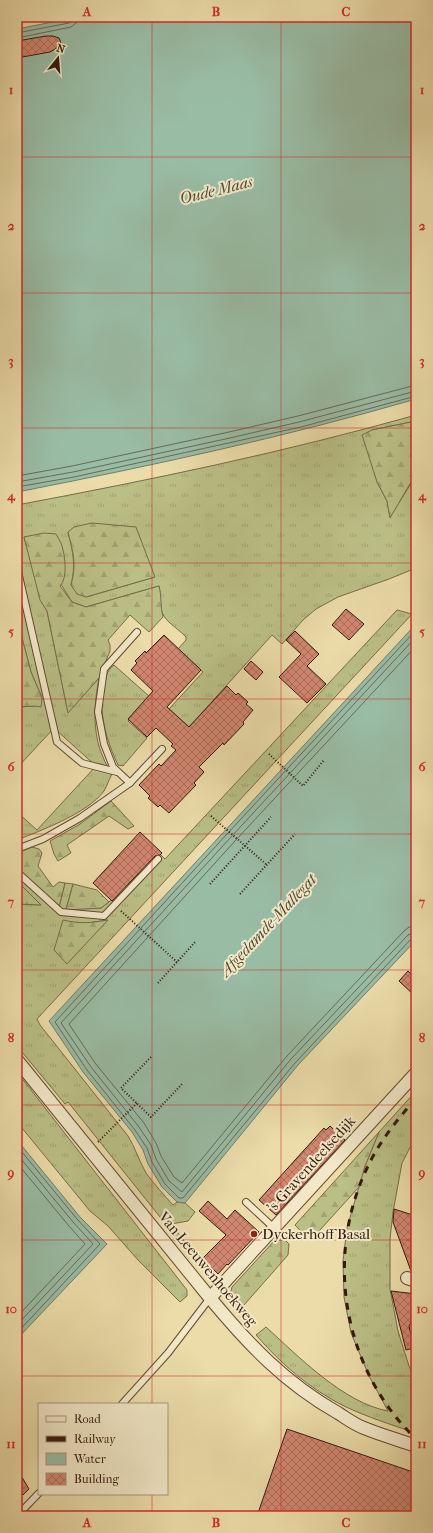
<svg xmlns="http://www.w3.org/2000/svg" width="433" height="1533" viewBox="0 0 433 1533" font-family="'IM FELL French Canon',serif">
  <defs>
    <pattern id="grass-tufts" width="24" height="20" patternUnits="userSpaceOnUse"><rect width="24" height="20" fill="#babf86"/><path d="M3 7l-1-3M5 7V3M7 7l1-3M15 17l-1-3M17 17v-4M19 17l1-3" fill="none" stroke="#a0a472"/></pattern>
    <pattern id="forest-firs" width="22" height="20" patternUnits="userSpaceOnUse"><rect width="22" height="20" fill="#babf86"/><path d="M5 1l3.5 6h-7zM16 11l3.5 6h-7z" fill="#a0a472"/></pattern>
    <pattern id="building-cross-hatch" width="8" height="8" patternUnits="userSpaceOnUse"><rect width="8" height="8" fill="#d18670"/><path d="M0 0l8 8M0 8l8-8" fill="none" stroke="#aa6d5a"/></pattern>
  </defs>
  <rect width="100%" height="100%" fill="#ebdca9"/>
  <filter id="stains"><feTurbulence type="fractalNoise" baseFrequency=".005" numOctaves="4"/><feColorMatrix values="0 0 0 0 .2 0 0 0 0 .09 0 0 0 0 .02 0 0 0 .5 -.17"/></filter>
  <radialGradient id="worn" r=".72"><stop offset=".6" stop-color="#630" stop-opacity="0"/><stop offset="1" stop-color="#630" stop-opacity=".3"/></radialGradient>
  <g fill="url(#grass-tufts)" stroke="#776c48" fill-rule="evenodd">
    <path d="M416 415V421L372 430 377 482 387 501 390 517 412 482H416V568L389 579 338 597 316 609 303 620 282 644 272 635 189 727 169 709 203 672 178 649 186 640V637C178 628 163 621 161 609 159 601 161 593 159 586L86 607 72 602 31 536 24 537 41 599 47 611 68 712 99 678C94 704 92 732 103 757 105 763 109 768 112 774 109 779 107 786 104 791 88 813 42 830 17 840V812L37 830 96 766 54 728 17 768V707L35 706 42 698 31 672 17 619V505C151 480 285 452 416 415ZM68 532 155 577 86 597 71 585C76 565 73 552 68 532Z"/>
    <path d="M397 610 412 614 37 1019 40 1025 128 1136C135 1147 139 1161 146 1173 154 1184 164 1195 173 1205L177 1202 185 1203 195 1212 188 1221 171 1224 185 1242H178L174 1240 176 1237 68 1102 65 1104 17 1046V1028L21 1024 17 1014V904L41 905 17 881V870L47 895 59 907 65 883 73 884 66 909 101 908 109 902 158 852 165 859ZM107 920 67 963 54 950 76 923H88Z"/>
    <path d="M114 665 150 697 128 721 147 738 123 766 118 765C110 748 103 728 102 709 101 702 104 694 104 687 106 678 106 671 114 665Z"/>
    <polygon points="17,1072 187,1290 187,1296 180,1302 138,1260 108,1226 90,1211 17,1122"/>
    <path d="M416 1091V1136L402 1163 393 1212 390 1239V1289L398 1331 409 1366 416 1383V1433C392 1425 367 1417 344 1406 310 1389 281 1364 256 1335L266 1327C299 1357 344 1403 388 1411L369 1376 351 1333 344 1297 343 1261 347 1228 365 1166 379 1132Z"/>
  </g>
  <g fill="url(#forest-firs)" stroke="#776c48">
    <polygon points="416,421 416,482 411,482 390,518 387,501 377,482 362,435 372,430"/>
    <path d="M92 523 136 527 155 577 86 597 77 594 71 585C77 564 73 552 68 532L74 527Z"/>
    <path d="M44 533 56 534C58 538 61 542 62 546 65 556 68 578 60 586L72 602 86 607 159 586C162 596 160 607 163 617L149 632 130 615 108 640 110 645V651L99 678 68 713 47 611 40 600 24 537Z"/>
    <polygon points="17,619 31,672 42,698 41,707 35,706 17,707"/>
    <polygon points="111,801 134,826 128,829 109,816 67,845 71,853 58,861 54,854 50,841 80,824"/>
    <polygon points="32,847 39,849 42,853 38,866 53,887 59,882 65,883 59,907 47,895 17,870 17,853"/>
    <polygon points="17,881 41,905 17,904"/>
    <polygon points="73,884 97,890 109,902 101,908 66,910"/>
    <path d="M63 920C80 924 91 923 108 920L67 964 54 950Z"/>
    <polygon points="379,1132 365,1166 359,1187 310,1241 295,1225"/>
    <path d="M275 1240H285L289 1244 288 1255 237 1313C231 1304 229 1298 232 1287Z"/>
  </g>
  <g fill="#99bca5" stroke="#717b67">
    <path d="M78 17H416V399C285 437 151 466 17 492V29Z"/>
    <polygon points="416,624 416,940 298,1065 185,1203 177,1202 162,1187 148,1164 143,1150 132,1132 83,1072 49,1021"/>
    <polygon points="17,1140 80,1217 107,1244 17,1339"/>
  </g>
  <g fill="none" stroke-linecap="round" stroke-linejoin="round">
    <g stroke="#666a58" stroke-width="1">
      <polyline points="17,33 69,23 72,21 72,17"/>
      <polyline points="17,38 71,27 76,23 77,17"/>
      <polyline points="17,476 72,466 229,432 298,416 416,385"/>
      <polyline points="17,482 73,472 230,438 299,422 416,391"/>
      <polyline points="17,487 74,477 301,427 416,396"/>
      <polyline points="416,630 227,834 55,1022 87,1070 135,1130 147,1148 152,1162 165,1184 179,1198 183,1198 295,1063 411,939 416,937"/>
      <polyline points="416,637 231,837 61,1023 91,1067 139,1127 151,1145 156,1159 169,1181 182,1192 291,1059 408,935 416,932"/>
      <polyline points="416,646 235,841 69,1024 95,1063 144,1123 156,1143 161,1156 174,1177 182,1183 287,1056 404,931 409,927 416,926"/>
      <polyline points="17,1146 77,1219 100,1244 17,1333"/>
      <polyline points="17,1154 73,1222 93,1244 17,1325"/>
      <polyline points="17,1163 69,1226 85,1244 17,1317"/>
    </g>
  </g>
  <g fill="url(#building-cross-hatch)" stroke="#34190b">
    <polygon points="46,36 53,36 59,38 61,43 57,48 50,52 17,58 17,41"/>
    <polygon points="346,609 364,624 349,640 332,625"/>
    <polygon points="295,631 319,654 307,666 326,684 307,703 279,677 301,654 286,640"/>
    <polygon points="164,635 201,670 167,707 189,727 227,686 236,695 238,693 248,702 246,704 253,710 243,722 244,724 224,745 223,743 199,767 204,772 194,783 196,785 169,813 160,805 158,807 148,798 150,796 139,785 159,764 161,766 176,750 171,746 173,744 156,728 147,737 128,719 153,691 131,670 137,663 135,661 145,651 146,653"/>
    <polygon points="251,661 263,672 256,680 244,669"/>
    <polygon points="140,832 162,853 160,855 155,856 112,901 93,883"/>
    <polygon points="408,971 416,979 416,997 399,981"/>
    <polygon points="330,1126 345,1140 276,1215 259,1200 324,1128 326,1130"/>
    <polygon points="208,1201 227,1219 235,1210 259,1232 228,1265 227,1264 218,1274 202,1259 226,1235 199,1211"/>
    <polygon points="394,1209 416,1216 416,1273 411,1271 393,1222"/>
    <polygon points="391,1291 416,1294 416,1315 409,1326 414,1348 406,1350"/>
    <polygon points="287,1429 416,1473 416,1516 257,1516"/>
    <polygon points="17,1469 29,1489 23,1495 17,1489"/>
  </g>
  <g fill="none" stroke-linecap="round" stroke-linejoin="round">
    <g stroke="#624a32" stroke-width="8">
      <g id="lane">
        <polyline points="17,567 57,742 82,763 117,772"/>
        <polyline points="130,783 162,749"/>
        <polyline points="17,849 43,839 80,818 130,783 113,767 104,744 98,712 104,669 137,632"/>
        <polyline points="17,872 61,912 104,916 158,859"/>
        <polyline points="246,1202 274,1228"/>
        <polyline points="122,1404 168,1353 210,1298"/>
        <polyline points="17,1516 39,1493"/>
      </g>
    </g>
    <g stroke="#624a32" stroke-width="14">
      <g id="street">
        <path d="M17 1060 210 1298C249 1345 285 1383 338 1413 346 1418 355 1425 364 1428 381 1435 399 1440 416 1446"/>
        <polyline points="407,1278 416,1281"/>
        <polyline points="210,1298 416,1073"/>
      </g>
    </g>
    <g stroke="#34190b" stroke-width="2" stroke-dasharray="1 2" stroke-linecap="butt">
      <polyline points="269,754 303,786 324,760"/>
      <polyline points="211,816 267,865"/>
      <polyline points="210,884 271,817"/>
      <polyline points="240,894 295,834"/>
      <polyline points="121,911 177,962"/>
      <polyline points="158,983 196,941"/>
      <polyline points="151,1057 121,1088 151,1117 182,1084"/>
      <polyline points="98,1142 137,1103"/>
    </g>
    <use href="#lane" stroke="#f2e8c7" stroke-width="6"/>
    <use href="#street" stroke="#f2e8c7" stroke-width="12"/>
    <path stroke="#34190b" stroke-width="3" stroke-dasharray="7 7" stroke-linecap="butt" d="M416 1098C399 1118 382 1138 370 1162 323 1254 342 1368 416 1439"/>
  </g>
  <path fill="none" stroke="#d62828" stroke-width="1" stroke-opacity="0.55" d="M152 17V1404M281 17V1516M17 157H416M17 293H416M17 428H416M17 563H416M17 699H416M17 834H416M17 970H416M17 1105H416M17 1240H416M17 1376H416M152 1494V1516"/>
  <circle fill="#8f2418" stroke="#f2e8c7" stroke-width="1.5" cx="254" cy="1234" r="4"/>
  <g text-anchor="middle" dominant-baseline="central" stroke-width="4" stroke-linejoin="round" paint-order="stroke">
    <g font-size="15" fill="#34190b" stroke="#f2e8c7">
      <text transform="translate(311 1164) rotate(-48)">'s-Gravendeelsedijk</text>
      <text transform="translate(208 1269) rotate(50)">Van Leeuwenhoekweg</text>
    </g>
    <g font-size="15" fill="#34190b" stroke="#f2e8c7" text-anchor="start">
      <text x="262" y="1234">Dyckerhoff Basal</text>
    </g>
    <g font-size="16" font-style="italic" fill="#524a39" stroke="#f2e8c7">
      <text transform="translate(216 190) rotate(-14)">Oude Maas</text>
      <text transform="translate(268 925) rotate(-47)">Afgedamde-Mallegat</text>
    </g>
  </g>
  <rect width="433" height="1533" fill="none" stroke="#ebdca9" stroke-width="44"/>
  <rect x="38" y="1403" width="130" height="92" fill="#f2e8c7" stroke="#a6957c"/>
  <rect x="46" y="1416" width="20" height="6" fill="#f2e8c7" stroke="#a6957c"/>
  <text x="74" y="1423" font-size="12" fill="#34190b">Road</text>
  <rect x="46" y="1436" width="20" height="6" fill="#34190b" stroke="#a6957c"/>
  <text x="74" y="1443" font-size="12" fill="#34190b">Railway</text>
  <rect x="46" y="1453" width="20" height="12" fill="#99bca5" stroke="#a6957c"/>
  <text x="74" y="1463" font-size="12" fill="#34190b">Water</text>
  <rect x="46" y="1473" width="20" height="12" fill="url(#building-cross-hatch)" stroke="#a6957c"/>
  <text x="74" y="1483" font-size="12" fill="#34190b">Building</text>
  <g transform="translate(58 58) rotate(17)" stroke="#f2e8c7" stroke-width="3" paint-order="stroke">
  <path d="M0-3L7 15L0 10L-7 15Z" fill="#34190b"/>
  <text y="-6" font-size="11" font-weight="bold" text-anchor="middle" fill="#34190b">N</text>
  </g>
  <rect x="22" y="22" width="389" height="1489" fill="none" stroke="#d62828" stroke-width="1.5"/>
  <g font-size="13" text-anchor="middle" font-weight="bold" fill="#d62828">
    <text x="87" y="16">A</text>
    <text x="216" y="16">B</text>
    <text x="346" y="16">C</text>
    <text x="11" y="94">1</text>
    <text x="422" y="94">1</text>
    <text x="11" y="230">2</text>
    <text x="422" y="230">2</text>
    <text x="11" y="365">3</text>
    <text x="422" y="365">3</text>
    <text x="11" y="500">4</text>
    <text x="422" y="500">4</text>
    <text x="11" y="636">5</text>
    <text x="422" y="636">5</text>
    <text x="11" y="771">6</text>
    <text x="422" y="771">6</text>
    <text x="11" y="906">7</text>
    <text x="422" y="906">7</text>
    <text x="11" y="1042">8</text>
    <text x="422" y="1042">8</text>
    <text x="11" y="1177">9</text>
    <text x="422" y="1177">9</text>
    <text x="11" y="1313">10</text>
    <text x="422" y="1313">10</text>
    <text x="11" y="1448">11</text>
    <text x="422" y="1448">11</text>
    <text x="87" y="1527">A</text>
    <text x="216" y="1527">B</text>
    <text x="346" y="1527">C</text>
  </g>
  <rect width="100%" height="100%" filter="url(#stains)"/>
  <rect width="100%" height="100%" fill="url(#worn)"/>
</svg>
